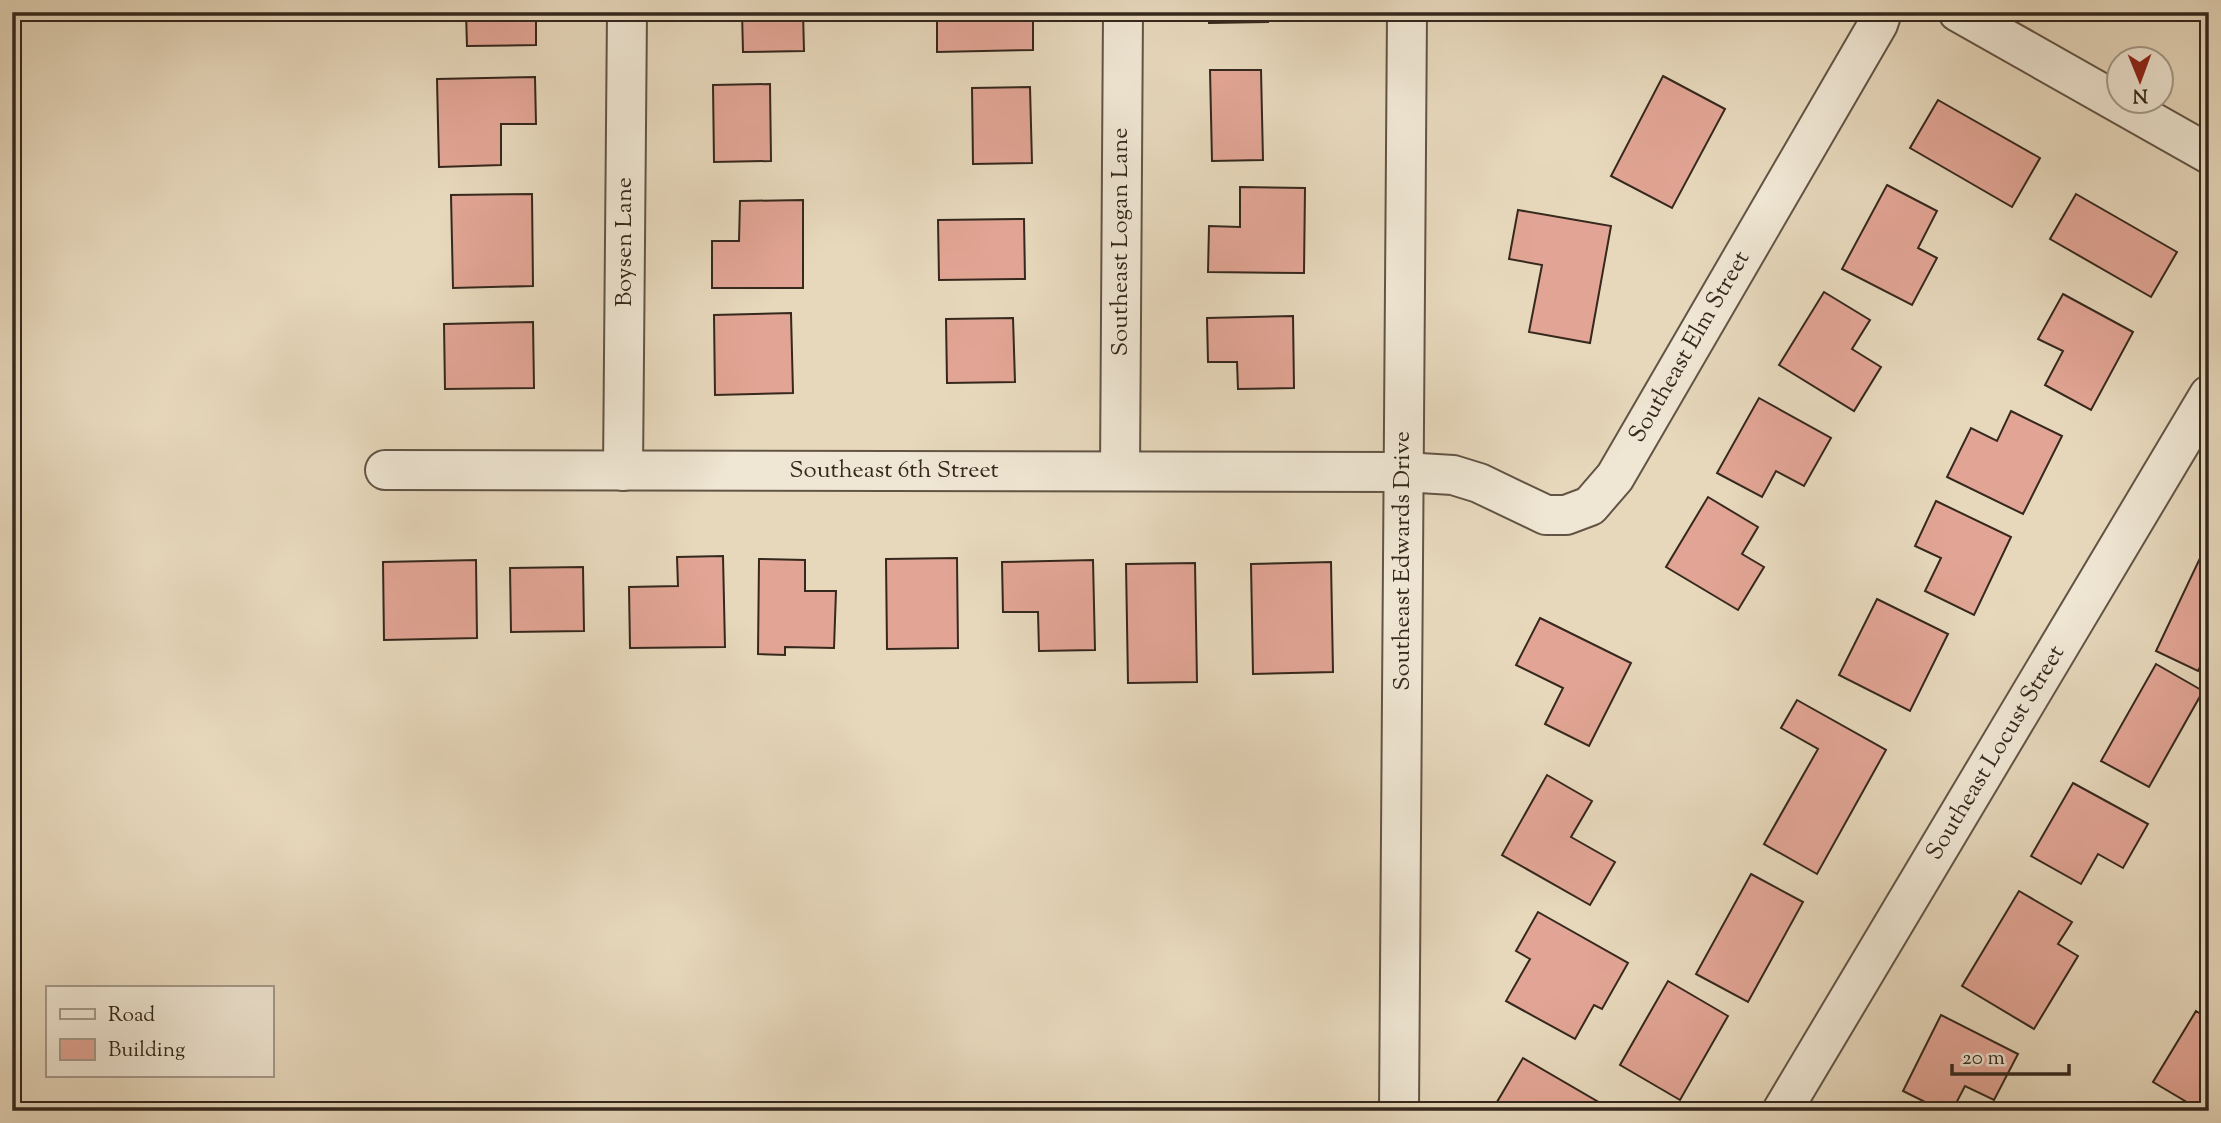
<svg xmlns="http://www.w3.org/2000/svg" width="2221" height="1123" viewBox="0 0 2221 1123" font-family="'Sorts Mill Goudy',serif">
  <rect width="100%" height="100%" fill="#e7d8bc"/>
  <filter id="stains"><feTurbulence type="fractalNoise" baseFrequency=".00286" numOctaves="4"/><feColorMatrix values="0 0 0 0 .2 0 0 0 0 .09 0 0 0 0 .02 0 0 0 .5 -.17"/></filter>
  <radialGradient id="worn" r=".72"><stop offset=".6" stop-color="#630" stop-opacity="0"/><stop offset="1" stop-color="#630" stop-opacity=".3"/></radialGradient>
  <g fill="#e2a595" stroke="#35281d" stroke-width="2">
    <polygon points="466,12 536,12 536,45 467,46"/>
    <polygon points="742,12 803,12 804,51 743,52"/>
    <polygon points="937,12 1033,12 1033,50 937,52"/>
    <polygon points="1209,12 1267,12 1268,22 1209,23"/>
    <polygon points="1210,70 1261,70 1263,160 1212,161"/>
    <polygon points="1663,76 1725,109 1672,208 1611,176"/>
    <polygon points="535,77 536,124 501,124 501,165 439,167 437,79"/>
    <polygon points="770,84 771,161 714,162 713,85"/>
    <polygon points="1030,87 1032,163 973,164 972,88"/>
    <polygon points="1938,100 2040,158 2012,207 1910,148"/>
    <polygon points="1887,185 1937,211 1918,248 1937,258 1912,305 1842,269"/>
    <polygon points="1240,187 1305,188 1304,273 1208,272 1209,226 1240,227"/>
    <polygon points="532,194 533,286 453,288 451,195"/>
    <polygon points="2076,194 2177,252 2151,297 2050,239"/>
    <polygon points="803,200 803,288 712,288 712,241 739,241 740,201"/>
    <polygon points="1518,210 1611,226 1590,343 1529,332 1542,265 1509,259"/>
    <polygon points="1024,219 1025,279 939,280 938,220"/>
    <polygon points="1824,292 1870,320 1852,349 1881,367 1854,411 1779,365"/>
    <polygon points="2063,294 2133,332 2091,410 2045,385 2063,351 2038,339"/>
    <polygon points="791,313 793,393 715,395 714,315"/>
    <polygon points="1293,316 1294,388 1238,389 1237,362 1208,362 1207,318"/>
    <polygon points="1013,318 1015,382 947,383 946,319"/>
    <polygon points="533,322 534,388 445,389 444,324"/>
    <polygon points="1759,398 1831,438 1804,486 1776,471 1762,497 1717,473"/>
    <polygon points="2011,411 2062,436 2023,514 1947,477 1971,428 1997,441"/>
    <polygon points="1708,497 1758,527 1742,554 1764,567 1738,610 1666,567"/>
    <polygon points="1936,501 2011,537 1974,615 1925,591 1941,558 1915,546"/>
    <polygon points="723,556 725,647 630,648 629,587 678,586 677,557"/>
    <polygon points="2201,556 2209,560 2209,649 2198,671 2156,651"/>
    <polygon points="957,558 958,648 887,649 886,559"/>
    <polygon points="759,559 805,560 805,591 836,591 834,648 785,647 785,655 758,654"/>
    <polygon points="476,560 477,638 384,640 383,562"/>
    <polygon points="1093,560 1095,650 1039,651 1038,612 1003,612 1002,562"/>
    <polygon points="1331,562 1333,672 1253,674 1251,564"/>
    <polygon points="1195,563 1197,682 1128,683 1126,564"/>
    <polygon points="583,567 584,631 511,632 510,568"/>
    <polygon points="1877,599 1948,634 1910,711 1839,675"/>
    <polygon points="1540,618 1631,663 1589,746 1545,724 1563,688 1516,665"/>
    <polygon points="2156,664 2203,691 2149,787 2101,761"/>
    <polygon points="1797,700 1886,750 1817,874 1764,844 1818,749 1781,728"/>
    <polygon points="1547,775 1592,801 1571,837 1615,862 1590,905 1502,855"/>
    <polygon points="2073,783 2148,824 2123,868 2098,854 2081,884 2031,856"/>
    <polygon points="1751,874 1803,902 1748,1002 1696,974"/>
    <polygon points="2019,891 2072,922 2058,944 2078,956 2034,1029 1962,986"/>
    <polygon points="1538,912 1628,963 1602,1009 1594,1005 1575,1039 1506,1001 1530,959 1516,951"/>
    <polygon points="1668,981 1728,1016 1680,1100 1620,1065"/>
    <polygon points="2196,1011 2209,1019 2209,1111 2202,1111 2153,1082"/>
    <polygon points="1941,1015 2018,1054 1994,1100 1965,1086 1952,1111 1943,1111 1903,1091"/>
    <polygon points="1523,1058 1614,1111 1513,1111 1497,1102"/>
  </g>
  <g fill="none" stroke-linecap="round" stroke-linejoin="round">
    <g stroke="#625445" stroke-width="42">
      <g id="minor">
        <polyline points="1958,12 2209,154"/>
        <polyline points="385,470 1403,472 1453,475 1479,483 1546,515 1566,515 1590,506 1615,477 1878,24 1882,12"/>
        <polyline points="623,471 627,12"/>
        <polyline points="1120,471 1123,12"/>
        <polyline points="1399,1111 1407,12"/>
        <polyline points="1782,1111 2209,395"/>
      </g>
    </g>
    <use href="#minor" stroke="#efe6d3" stroke-width="38"/>
  </g>
  <g text-anchor="middle" dominant-baseline="central" stroke-width="6" stroke-linejoin="round" paint-order="stroke">
    <g font-size="24" fill="#35281d" stroke="#efe6d3">
      <text transform="translate(625 242) rotate(-90)">Boysen Lane</text>
      <text transform="translate(1121 242) rotate(-90)">Southeast Logan Lane</text>
      <text transform="translate(1690 347) rotate(-60)">Southeast Elm Street</text>
      <text x="894" y="471">Southeast 6th Street</text>
      <text transform="translate(1403 561) rotate(-90)">Southeast Edwards Drive</text>
      <text transform="translate(1996 753) rotate(-59)">Southeast Locust Street</text>
    </g>
  </g>
  <rect width="2221" height="1123" fill="none" stroke="#e7d8bc" stroke-width="42"/>
  <rect x="14" y="14" width="2193" height="1095" fill="none" stroke="#35281d" stroke-width="3.5"/>
  <rect x="21" y="21" width="2179" height="1081" fill="none" stroke="#35281d" stroke-width="2"/>
  <rect x="46" y="986" width="228" height="91" fill="#efe6d3" stroke="#a59a8a" stroke-width="2"/>
  <rect x="60" y="1009" width="35" height="10" fill="#efe6d3" stroke="#a59a8a" stroke-width="2"/>
  <text x="108" y="1021" font-size="21" fill="#35281d">Road</text>
  <rect x="60" y="1039" width="35" height="21" fill="#e2a595" stroke="#a59a8a" stroke-width="2"/>
  <text x="108" y="1056" font-size="21" fill="#35281d">Building</text>
  <g transform="translate(2140 80) rotate(179)"><circle r="33" fill="#efe6d3" stroke="#a59a8a" stroke-width="2"/>
  <path d="M0-5L12 26L0 18L-12 26Z" fill="#8f2418"/>
  <text y="-10" font-size="19" font-weight="bold" text-anchor="middle" fill="#35281d">N</text>
  </g>
  <path d="M1952 1064v10h117v-10" fill="none" stroke="#35281d" stroke-width="3.5"/>
  <text x="1962" y="1064" font-size="21" fill="#35281d" stroke="#efe6d3" stroke-width="5" paint-order="stroke">20 m</text>
  <rect width="100%" height="100%" filter="url(#stains)"/>
  <rect width="100%" height="100%" fill="url(#worn)"/>
</svg>
